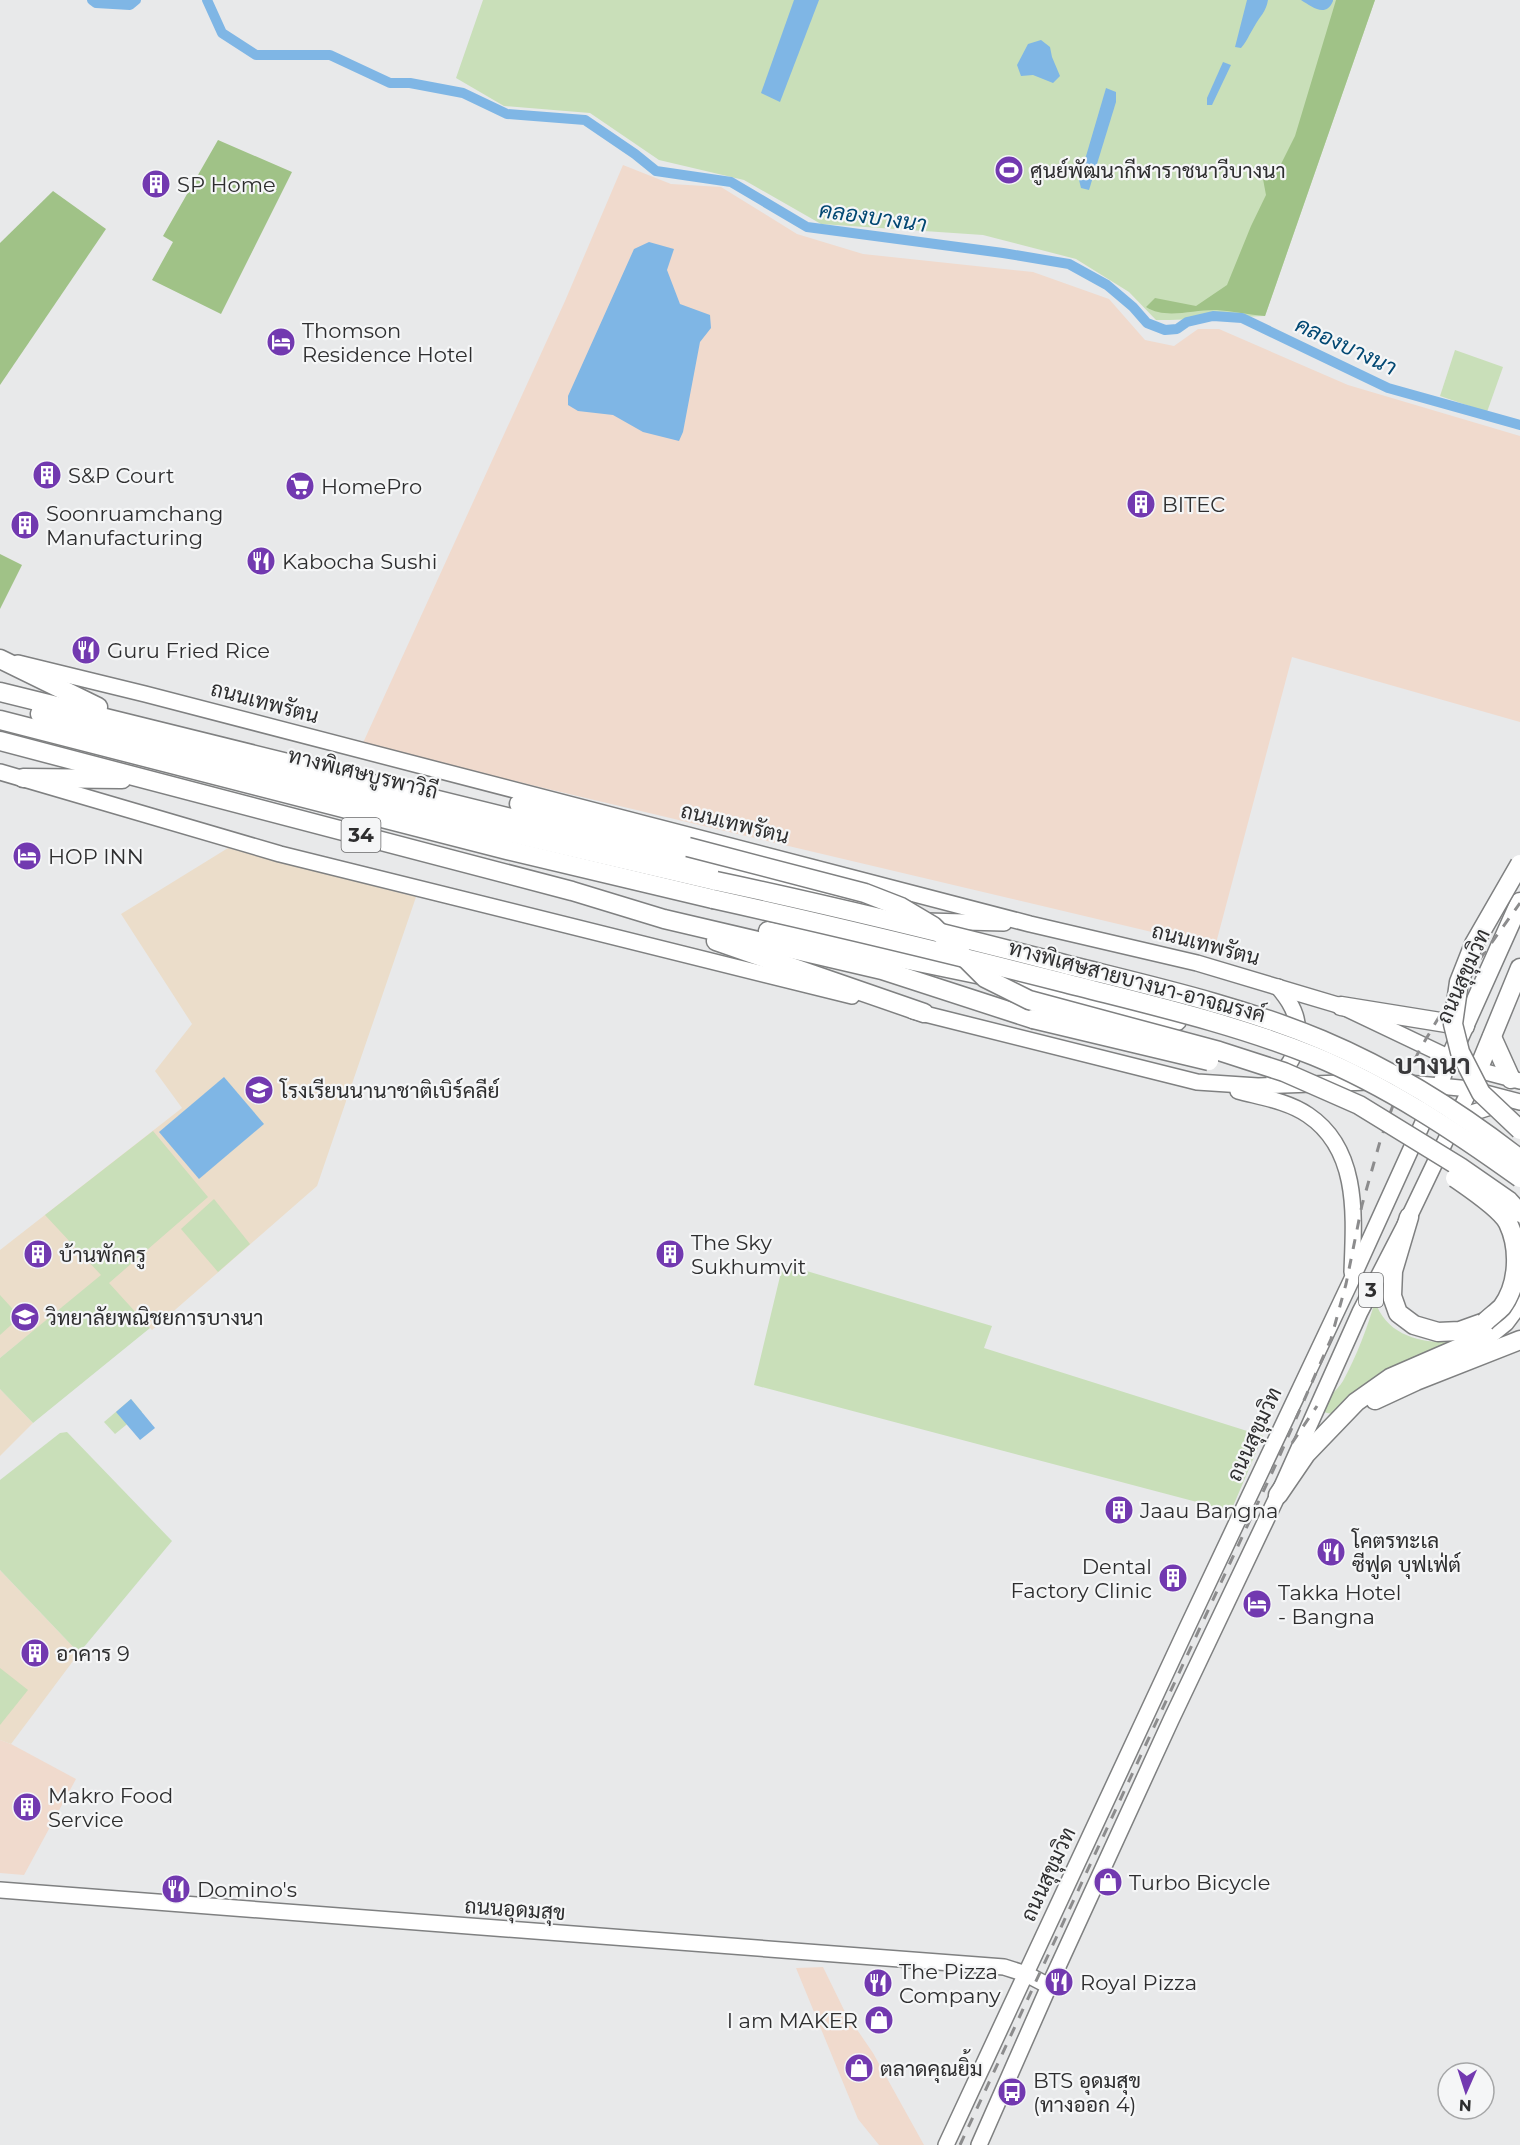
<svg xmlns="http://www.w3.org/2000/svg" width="1520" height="2145" viewBox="0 0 1520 2145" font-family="Montserrat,Sarabun,sans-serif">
  <rect width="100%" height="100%" fill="#e8e9ea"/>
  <g fill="#f0dacd">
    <polygon points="623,165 671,184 721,187 797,234 863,254 1033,272 1109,299 1145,340 1174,346 1198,329 1219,329 1348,385 1520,436 1520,722 1292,657 1215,947 362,745 565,301"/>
    <polygon points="0,1740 11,1744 76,1779 24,1875 0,1873"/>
    <polygon points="823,1967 845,2012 873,2053 924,2145 879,2145 858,2119 796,1968"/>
  </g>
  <g fill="#ebddca">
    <polygon points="228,848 416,897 317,1186 152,1330 101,1276 0,1358 0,1250 182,1108 155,1071 192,1024 121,914"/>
    <polygon points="0,1389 33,1423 0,1456"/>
    <polygon points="0,1570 79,1653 11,1744 0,1740"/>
  </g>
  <g fill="#c9dfb9">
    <polygon points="483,0 1375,0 1265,316 1170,320 1156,320 1129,292 1076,259 983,235 821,224 744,180 659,160 590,113 504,106 456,78"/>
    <polygon points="1455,350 1503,367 1487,412 1440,396"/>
    <polygon points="153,1131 208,1197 109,1283 150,1328 33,1423 0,1389 0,1358 101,1275 45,1215"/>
    <polygon points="214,1199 250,1244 218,1272 181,1229"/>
    <polygon points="783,1264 992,1326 984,1348 1263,1436 1231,1511 754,1385"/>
    <polygon points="0,1295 20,1317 0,1335"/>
    <path d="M1375 1301C1387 1338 1427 1345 1460 1341L1371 1384 1332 1414 1323 1412C1323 1400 1337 1391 1343 1381 1357 1355 1367 1329 1375 1301Z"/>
    <polygon points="131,1399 142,1412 115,1434 104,1422"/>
    <polygon points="67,1432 172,1541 79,1653 0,1570 0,1480 60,1433"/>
    <polygon points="0,1668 28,1690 0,1725"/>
  </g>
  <g fill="#a0c287">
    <path d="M1336 0H1375L1265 316C1249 315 1233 311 1217 310 1194 309 1166 320 1146 307L1155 298 1196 306 1227 285 1251 226 1266 195 1263 179 1273 180 1295 136Z"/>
    <polygon points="218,140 292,172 221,314 152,280 173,242 163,236"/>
    <polygon points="53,191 106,229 0,385 0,243"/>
    <polygon points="0,554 22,565 0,609"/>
  </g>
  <g fill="#7fb6e5">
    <polygon points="794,0 819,0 780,102 761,93"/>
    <path d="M1247 0H1268C1266 12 1260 16 1254 27 1249 35 1247 41 1241 48L1235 47Z"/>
    <path d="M1301 0H1333V1C1326 18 1312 7 1301 0Z"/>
    <polygon points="1041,40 1050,47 1052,57 1060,76 1053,83 1033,75 1021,76 1017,65 1028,44"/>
    <polygon points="1223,62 1231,65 1212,105 1207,105 1207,98"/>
    <polygon points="1106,88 1116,92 1116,102 1089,190 1081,188 1079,180"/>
    <polygon points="649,242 674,249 667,270 680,304 710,315 711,328 700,342 683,432 679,441 643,432 613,415 578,411 568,405 568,396 634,249"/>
    <polygon points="224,1077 264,1124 199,1179 159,1132"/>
    <polygon points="131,1399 155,1428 140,1440 116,1412"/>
  </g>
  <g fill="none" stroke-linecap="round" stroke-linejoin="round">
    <g stroke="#7fb6e5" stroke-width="10">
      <polyline points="92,0 96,3 130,5 136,0"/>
      <polyline points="207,0 222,33 256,55 330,55 390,83 410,83 463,93 507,114 585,120 635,154 656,171 731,182 807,227 1003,253 1069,264 1107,285 1133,307 1147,323 1165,330 1177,329 1187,322 1213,316 1242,318 1388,388 1520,425"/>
    </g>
    <g stroke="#7f8081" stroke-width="18">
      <g id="major">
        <polyline points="18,663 145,694 1030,924 1197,963 1341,1006 1450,1058 1478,1070 1520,1081"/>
        <polyline points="0,772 280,854 852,996"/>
        <polyline points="926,921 1004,923"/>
        <polyline points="913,1011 1197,1082 1258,1086 1369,1082"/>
        <path d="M1274 1077C1300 1063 1304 1026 1289 1002 1286 997 1282 992 1278 987"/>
        <polyline points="1408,1083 1470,1089 1520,1102"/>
        <path d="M1238 1091C1260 1097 1288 1101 1308 1115 1360 1150 1354 1217 1352 1272"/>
        <polyline points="1456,1118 1503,1103"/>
        <polyline points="0,1890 1004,1967 1026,1974 1049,1986"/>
        <polyline points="946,2145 1186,1630 1351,1281 1440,1085 1450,1058"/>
        <polyline points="979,2145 1049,1986 1171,1720 1278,1495 1360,1312 1409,1217 1474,1081"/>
      </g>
    </g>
    <g stroke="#7f8081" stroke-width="21">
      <g id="highway">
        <polyline points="0,659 98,707"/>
        <polyline points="0,692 863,905"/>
        <polyline points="40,714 510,833 716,881"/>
        <polyline points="0,720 507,850 713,899"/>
        <polyline points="0,741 572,891 664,919 882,970 1033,1019"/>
        <polyline points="23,778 122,779"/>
        <polyline points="519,804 688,847"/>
        <polyline points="768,931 1030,985 1177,1021"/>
        <polyline points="716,941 924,1013"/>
        <polyline points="1341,1006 1465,1026"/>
        <polyline points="1492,1037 1511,1079"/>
        <polyline points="1450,1058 1520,902"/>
        <polyline points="1478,1070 1520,968"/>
        <polyline points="1409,1217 1393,1271 1392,1296 1398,1313 1414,1325 1438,1332 1460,1331 1485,1322"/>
        <polyline points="1375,1400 1416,1381 1520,1340"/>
        <polyline points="1278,1495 1306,1454 1356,1402 1390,1378 1489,1335 1505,1322 1520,1302"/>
      </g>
    </g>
    <use href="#major" stroke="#fff" stroke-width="15"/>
    <use href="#highway" stroke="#fff" stroke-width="18"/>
    <g stroke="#8c8c8d" stroke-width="3" stroke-dasharray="10 10" stroke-linecap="butt">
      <polyline points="1292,1443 1317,1406"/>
      <polyline points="960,2145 1276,1464 1331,1339 1346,1284 1362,1205 1381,1138 1395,1100 1420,1049 1442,1012 1520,903"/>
    </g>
    <g stroke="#7f8081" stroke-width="21" stroke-linecap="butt">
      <g id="highway-bridge">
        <polyline points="688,847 865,893 901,907 933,926 985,978 1029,1000 1219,1051 1284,1072 1359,1105 1460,1167 1509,1201 1520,1213"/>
        <polyline points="1520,864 1474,944 1459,982 1453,1024 1460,1052 1481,1093 1520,1130"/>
        <path d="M716 881C829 905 940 932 1052 961 1142 984 1236 1004 1322 1040 1393 1070 1460 1112 1520 1159"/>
        <path d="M713 899C830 925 946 953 1061 982 1146 1004 1232 1023 1314 1056 1387 1086 1456 1132 1520 1178"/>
        <polyline points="1033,1019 1209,1061"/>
        <path d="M1455 1178C1468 1187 1501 1209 1508 1223 1520 1248 1519 1284 1502 1307 1497 1312 1490 1317 1485 1322"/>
      </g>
    </g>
    <use href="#highway-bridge" stroke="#fff" stroke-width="18"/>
  </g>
  <defs>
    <g id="stadium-disc" transform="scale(1.5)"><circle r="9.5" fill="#7239b0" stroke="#f5f6f7"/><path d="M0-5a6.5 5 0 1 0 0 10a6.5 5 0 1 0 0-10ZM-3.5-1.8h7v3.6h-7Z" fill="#fff"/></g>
    <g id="building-disc" transform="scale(1.5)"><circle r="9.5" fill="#7239b0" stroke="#f5f6f7"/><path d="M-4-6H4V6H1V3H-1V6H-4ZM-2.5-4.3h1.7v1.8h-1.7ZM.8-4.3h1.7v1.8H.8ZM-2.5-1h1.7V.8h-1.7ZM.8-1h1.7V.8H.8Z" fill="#fff"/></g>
    <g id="hotel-disc" transform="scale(1.5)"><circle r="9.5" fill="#7239b0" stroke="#f5f6f7"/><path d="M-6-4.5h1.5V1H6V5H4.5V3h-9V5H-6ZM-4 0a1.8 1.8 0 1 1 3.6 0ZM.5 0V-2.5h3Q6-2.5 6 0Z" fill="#fff"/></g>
    <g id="supermarket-disc" transform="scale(1.5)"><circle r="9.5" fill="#7239b0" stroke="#f5f6f7"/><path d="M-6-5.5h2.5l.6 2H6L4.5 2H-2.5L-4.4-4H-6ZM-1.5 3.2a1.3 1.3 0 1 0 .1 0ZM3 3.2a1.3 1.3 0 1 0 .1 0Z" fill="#fff"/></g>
    <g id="restaurant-disc" transform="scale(1.5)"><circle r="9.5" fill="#7239b0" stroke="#f5f6f7"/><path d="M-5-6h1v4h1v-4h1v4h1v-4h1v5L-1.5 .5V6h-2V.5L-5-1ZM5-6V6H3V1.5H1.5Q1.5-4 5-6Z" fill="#fff"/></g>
    <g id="school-disc" transform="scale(1.5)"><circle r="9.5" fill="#7239b0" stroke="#f5f6f7"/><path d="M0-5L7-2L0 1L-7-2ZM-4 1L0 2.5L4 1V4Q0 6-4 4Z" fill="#fff"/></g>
    <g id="university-disc" transform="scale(1.5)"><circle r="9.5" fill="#7239b0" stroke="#f5f6f7"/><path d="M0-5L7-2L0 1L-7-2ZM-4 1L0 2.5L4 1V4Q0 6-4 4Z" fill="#fff"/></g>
    <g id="shop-disc" transform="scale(1.5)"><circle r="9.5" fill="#7239b0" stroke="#f5f6f7"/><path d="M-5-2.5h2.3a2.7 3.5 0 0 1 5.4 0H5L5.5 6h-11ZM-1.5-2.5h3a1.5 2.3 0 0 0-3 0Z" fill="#fff"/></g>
    <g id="bus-disc" transform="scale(1.5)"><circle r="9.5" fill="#7239b0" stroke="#f5f6f7"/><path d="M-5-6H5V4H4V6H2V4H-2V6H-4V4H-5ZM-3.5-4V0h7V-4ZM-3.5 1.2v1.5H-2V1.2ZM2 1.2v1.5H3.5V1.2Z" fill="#fff"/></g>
  </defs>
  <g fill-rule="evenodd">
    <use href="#stadium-disc" x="1009" y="170"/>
    <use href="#building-disc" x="156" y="184"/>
    <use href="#hotel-disc" x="281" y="342"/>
    <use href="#building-disc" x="47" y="475"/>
    <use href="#supermarket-disc" x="300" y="486"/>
    <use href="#building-disc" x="1141" y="504"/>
    <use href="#building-disc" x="25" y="525"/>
    <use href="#restaurant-disc" x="261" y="561"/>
    <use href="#restaurant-disc" x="86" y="650"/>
    <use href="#hotel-disc" x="27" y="856"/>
    <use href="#school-disc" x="259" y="1090"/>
    <use href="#building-disc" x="38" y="1254"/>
    <use href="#building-disc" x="670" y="1254"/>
    <use href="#university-disc" x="25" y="1317"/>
    <use href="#building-disc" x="1119" y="1510"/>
    <use href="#restaurant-disc" x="1331" y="1552"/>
    <use href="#building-disc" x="1173" y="1578"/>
    <use href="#hotel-disc" x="1257" y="1604"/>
    <use href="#building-disc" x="35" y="1653"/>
    <use href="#building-disc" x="27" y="1807"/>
    <use href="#shop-disc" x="1108" y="1882"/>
    <use href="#restaurant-disc" x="176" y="1889"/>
    <use href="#restaurant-disc" x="1059" y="1982"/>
    <use href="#restaurant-disc" x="878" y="1983"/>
    <use href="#shop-disc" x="879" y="2020"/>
    <use href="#shop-disc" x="859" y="2068"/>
    <use href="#bus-disc" x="1012" y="2092"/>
  </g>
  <g text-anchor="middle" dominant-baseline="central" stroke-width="4.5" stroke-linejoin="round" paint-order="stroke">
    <g fill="#f5f6f7" stroke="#6a6a6b" stroke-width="1.5">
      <rect x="341.5" y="818" width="39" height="34" rx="4.5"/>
      <rect x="1359" y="1273" width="24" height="34" rx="4.5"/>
    </g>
    <g font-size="20" font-weight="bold" fill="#2e2e2f">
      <text x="361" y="835">34</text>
      <text x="1371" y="1290">3</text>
    </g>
    <g font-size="21" fill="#2e2e2f" stroke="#f5f6f7" text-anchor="start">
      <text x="1030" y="170">ศูนย์พัฒนากีฬาราชนาวีบางนา</text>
      <text x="177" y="184">SP Home</text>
      <text x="302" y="330">Thomson<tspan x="302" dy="24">Residence Hotel</tspan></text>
      <text x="68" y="475">S&amp;P Court</text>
      <text x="321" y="486">HomePro</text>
      <text x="1162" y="504">BITEC</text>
      <text x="46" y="513">Soonruamchang<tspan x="46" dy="24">Manufacturing</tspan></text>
      <text x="282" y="561">Kabocha Sushi</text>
      <text x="107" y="650">Guru Fried Rice</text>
      <text x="48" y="856">HOP INN</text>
      <text x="280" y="1090">โรงเรียนนานาชาติเบิร์คลีย์</text>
      <text x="691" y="1242">The Sky<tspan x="691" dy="24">Sukhumvit</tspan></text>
      <text x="59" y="1254">บ้านพักครู</text>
      <text x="46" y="1317">วิทยาลัยพณิชยการบางนา</text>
      <text x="1140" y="1510">Jaau Bangna</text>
      <text x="1352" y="1540">โคตรทะเล<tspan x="1352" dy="24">ซีฟูด บุฟเฟ่ต์</tspan></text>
      <text x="1152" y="1566" text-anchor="end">Dental<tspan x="1152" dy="24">Factory Clinic</tspan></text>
      <text x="1278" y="1592">Takka Hotel<tspan x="1278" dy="24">- Bangna</tspan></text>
      <text x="56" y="1653">อาคาร 9</text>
      <text x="48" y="1795">Makro Food<tspan x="48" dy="24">Service</tspan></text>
      <text x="1129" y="1882">Turbo Bicycle</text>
      <text x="197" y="1889">Domino's</text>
      <text x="899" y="1971">The Pizza<tspan x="899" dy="24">Company</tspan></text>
      <text x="1080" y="1982">Royal Pizza</text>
      <text x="858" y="2020" text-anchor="end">I am MAKER</text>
      <text x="880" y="2068">ตลาดคุณยิ้ม</text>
      <text x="1033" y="2080">BTS อุดมสุข<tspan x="1033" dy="24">(ทางออก 4)</tspan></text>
    </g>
    <g font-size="21" fill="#2e2e2f" stroke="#f5f6f7">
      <text transform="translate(265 702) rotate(15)">ถนนเทพรัตน</text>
      <text transform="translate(363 773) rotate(14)">ทางพิเศษบูรพาวิถี</text>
      <text transform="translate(735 823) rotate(14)">ถนนเทพรัตน</text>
      <text transform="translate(1206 944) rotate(15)">ถนนเทพรัตน</text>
      <text transform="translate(1463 976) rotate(-66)">ถนนสุขุมวิท</text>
      <text transform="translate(1137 981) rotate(15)">ทางพิเศษสายบางนา-อาจณรงค์</text>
      <text transform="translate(1254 1434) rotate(-65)">ถนนสุขุมวิท</text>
      <text transform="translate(1048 1874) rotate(-65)">ถนนสุขุมวิท</text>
      <text transform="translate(515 1909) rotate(4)">ถนนอุดมสุข</text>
    </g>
    <g font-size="22" font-style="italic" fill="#014772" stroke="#f5f6f7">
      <text transform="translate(873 217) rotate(8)">คลองบางนา</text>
      <text transform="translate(1346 346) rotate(25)">คลองบางนา</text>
    </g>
    <g font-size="27" font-weight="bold" fill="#39393b" stroke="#f5f6f7">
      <text x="1433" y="1064">บางนา</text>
    </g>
  </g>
  <g transform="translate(1466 2091) rotate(183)"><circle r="28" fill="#f5f6f7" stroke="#a5a6a7" stroke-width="1.5"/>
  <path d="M0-4.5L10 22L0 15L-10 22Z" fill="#7239b0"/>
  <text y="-9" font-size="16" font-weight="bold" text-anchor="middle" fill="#2e2e2f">N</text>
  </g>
</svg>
